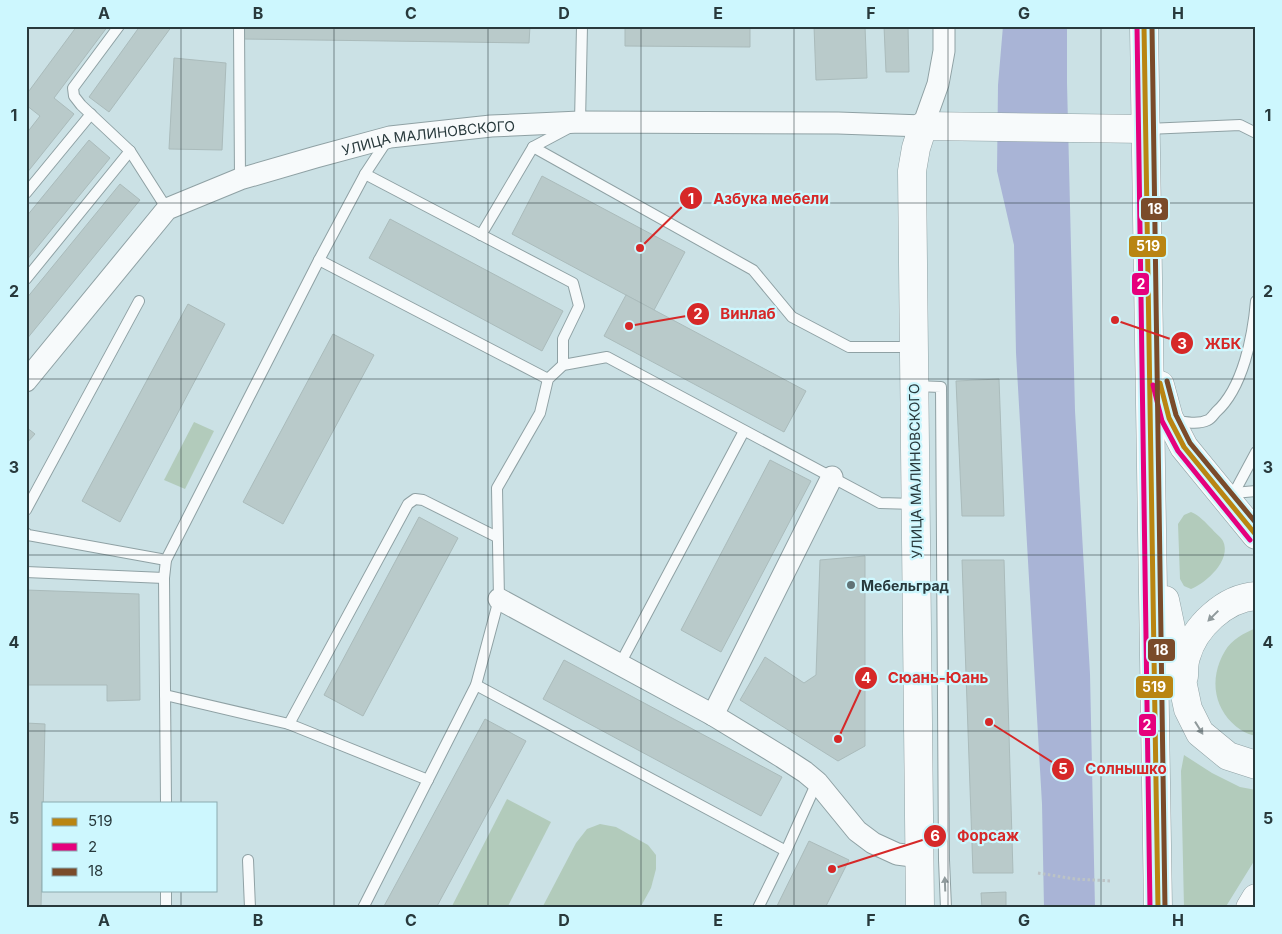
<svg xmlns="http://www.w3.org/2000/svg" width="1282" height="934" viewBox="0 0 1282 934" font-family="Inter,sans-serif">
  <rect width="100%" height="100%" fill="#cbe1e5"/>
  <g fill="#b2cbbb">
    <polygon points="194,422 214,431 185,489 164,480"/>
    <path d="M1191 512C1200 516 1205 522 1212 529 1215 533 1221 537 1223 541 1232 560 1206 583 1191 589L1184 586 1180 579 1178 524 1184 515Z"/>
    <path d="M1256 628V736C1251 735 1245 733 1241 730 1214 712 1208 679 1225 651 1231 640 1244 633 1256 628Z"/>
    <polygon points="1184,755 1212,773 1240,787 1256,790 1256,858 1225,908 1184,908 1181,771"/>
    <polygon points="507,799 551,822 507,908 451,908"/>
    <polygon points="600,824 616,827 648,845 656,855 656,869 651,888 640,908 542,908 576,843 587,829"/>
  </g>
  <polygon fill="#a9b4d6" points="1003,26 1067,26 1067,83 1075,411 1090,674 1095,908 1044,908 1042,804 1016,353 1014,245 997,171 998,85"/>
  <g fill="#b9caca" stroke="#abb">
    <polygon points="77,26 108,26 54,98 74,114 26,174 26,134 40,116 26,105 26,95"/>
    <polygon points="140,26 172,26 109,112 89,97"/>
    <polygon points="243,26 530,26 529,43 243,39"/>
    <polygon points="625,26 750,26 750,47 625,46"/>
    <polygon points="814,26 865,26 867,78 816,80"/>
    <polygon points="884,26 908,26 909,72 886,72"/>
    <polygon points="174,58 226,63 222,150 169,149"/>
    <polygon points="89,140 110,158 26,261 26,217"/>
    <polygon points="542,176 685,252 654,310 512,234"/>
    <polygon points="120,184 140,200 26,340 26,299"/>
    <polygon points="390,219 563,311 542,351 369,258"/>
    <polygon points="626,295 806,391 784,432 604,336"/>
    <polygon points="188,304 225,324 120,522 82,501"/>
    <polygon points="333,334 374,355 283,524 243,502"/>
    <polygon points="999,379 1004,516 962,516 956,381"/>
    <polygon points="26,427 35,434 26,444"/>
    <polygon points="770,460 811,481 721,652 681,630"/>
    <polygon points="419,517 458,538 363,716 324,695"/>
    <polygon points="865,556 865,746 838,761 740,700 765,657 804,683 816,675 820,560"/>
    <polygon points="962,560 1004,560 1013,873 973,873"/>
    <polygon points="26,590 139,594 140,700 107,701 107,685 26,685"/>
    <polygon points="564,660 782,777 761,816 543,699"/>
    <polygon points="485,719 526,741 436,908 383,908"/>
    <polygon points="26,723 45,724 41,908 26,908"/>
    <polygon points="809,841 849,860 825,908 776,908"/>
    <polygon points="1006,892 1006,908 982,908 981,893"/>
  </g>
  <g fill="none" stroke-linecap="round" stroke-linejoin="round">
    <g stroke="#8fa1a4" stroke-width="12">
      <g id="service">
        <polyline points="119,26 73,88 74,96 81,105 130,151 167,209"/>
        <polyline points="239,26 240,179"/>
        <polyline points="1147,129 1240,125 1256,133"/>
        <polyline points="533,147 753,270 792,317 849,347 913,347"/>
        <polyline points="365,174 573,283 579,306 563,339 563,365"/>
        <polyline points="26,193 91,114"/>
        <polyline points="481,235 533,147 580,122 582,26"/>
        <polyline points="319,260 548,379"/>
        <polyline points="26,279 130,151"/>
        <polyline points="915,386 941,387 944,860 946,908"/>
        <path d="M1174 420C1184 422 1198 425 1208 420 1211 419 1214 414 1216 412 1243 388 1253 336 1256 301"/>
        <polyline points="1234,493 1256,491"/>
        <polyline points="1227,498 1234,493 1256,452"/>
        <polyline points="26,510 139,301"/>
        <polyline points="26,533 28,535 166,560"/>
        <polyline points="26,572 164,578"/>
        <polyline points="620,664 744,431"/>
        <polyline points="476,685 786,851"/>
        <polyline points="165,695 289,724 428,780"/>
        <polyline points="289,724 408,504 415,499 423,500 497,537"/>
        <polyline points="166,803 164,578 166,560 319,260 365,174 388,139"/>
        <polyline points="248,860 250,908"/>
        <polyline points="166,890 166,908"/>
        <polyline points="363,908 476,685 499,599 497,488 540,413 548,379 563,365 607,357 880,503 915,504"/>
        <polyline points="758,908 786,851 817,782"/>
      </g>
    </g>
    <g stroke="#8fa1a4" stroke-width="23">
      <g id="minor">
        <path id="s1" d="M26 381 167 209 240 179 316 157 390 137 491 126 580 122 838 123 923 126 938 84 944 51V26"/>
        <polyline points="499,599 713,715 782,757 805,772 817,782 857,831 873,843 897,854 920,857"/>
        <polyline points="713,715 832,477"/>
      </g>
    </g>
    <g stroke="#8fa1a4" stroke-width="29">
      <polyline id="secondary" points="920,908 912,171 916,148 923,126 1146,129"/>
    </g>
    <g stroke="#8fa1a4" stroke-width="29">
      <g id="primary">
        <polyline points="1144,26 1158,908"/>
        <polyline points="1160,385 1169,418 1184,447 1256,535"/>
        <polyline points="1165,600 1188,709 1200,733 1228,756 1256,765"/>
        <path d="M1184 676C1184 670 1184 663 1186 657 1194 627 1225 598 1256 596"/>
        <polyline points="1250,908 1256,898"/>
      </g>
    </g>
    <polyline stroke="#bcc3c5" stroke-width="3" stroke-dasharray="2.5 2.5" stroke-linecap="butt" points="1038,873 1075,879 1112,881"/>
    <use href="#service" stroke="#f7fafb" stroke-width="10"/>
    <use href="#minor" stroke="#f7fafb" stroke-width="21"/>
    <use href="#secondary" stroke="#f7fafb" stroke-width="28"/>
    <use href="#primary" stroke="#f7fafb" stroke-width="28"/>
    <g stroke="#cdf7fe" stroke-width="9">
      <g id="bus-1">
        <polyline points="1144,26 1158,908"/>
        <polyline points="1160,383 1169,418 1184,447 1256,535"/>
      </g>
    </g>
    <g stroke="#cdf7fe" stroke-width="9">
      <g id="bus-2">
        <polyline points="1137,26 1150,908"/>
        <polyline points="1153,385 1162,421 1178,451 1250,540"/>
      </g>
    </g>
    <g stroke="#cdf7fe" stroke-width="9">
      <g id="bus-3">
        <polyline points="1152,26 1165,908"/>
        <polyline points="1167,381 1176,415 1190,443 1256,523"/>
      </g>
    </g>
    <use href="#bus-1" stroke="#b98512" stroke-width="5"/>
    <use href="#bus-2" stroke="#e5007d" stroke-width="5"/>
    <use href="#bus-3" stroke="#7a4b2a" stroke-width="5"/>
  </g>
  <defs><path id="oneway-solid" d="M-6-.8H1V-3.2L6.5 0L1 3.2V.8H-6Z" transform="scale(1.25)"/></defs>
  <g fill="#909a9c">
    <use href="#oneway-solid" transform="translate(1213 616) rotate(135)"/>
    <use href="#oneway-solid" transform="translate(1199 728) rotate(58)"/>
    <use href="#oneway-solid" transform="translate(945 884) rotate(-92)"/>
  </g>
  <path fill="none" stroke="#28393c" stroke-width="1" stroke-opacity="0.55" d="M181 26V803M334 26V908M488 26V908M641 26V908M794 26V908M948 26V908M1101 26V908M26 203H1256M26 379H1256M26 555H1256M26 731H1256M181 890V908"/>
  <circle fill="#617477" stroke="#cdf7fe" stroke-width="2" cx="851" cy="585" r="5"/>
  <g text-anchor="middle" dominant-baseline="central" stroke-width="4.5" stroke-linejoin="round" paint-order="stroke">
    <g font-size="14" fill="#28393c" stroke="#cdf7fe">
      <text stroke="none"><textPath href="#s1" startOffset="495">УЛИЦА МАЛИНОВСКОГО</textPath></text>
      <text transform="translate(915 471) rotate(-91)">УЛИЦА МАЛИНОВСКОГО</text>
    </g>
    <g font-size="14" font-weight="bold" fill="#28393c" stroke="#cdf7fe" text-anchor="start">
      <text x="861" y="585">Мебельград</text>
    </g>
  </g>
  <path fill="none" stroke="#d62828" stroke-width="2" d="M640 248L691 198M629 326L698 314M1115 320L1182 343M838 739L866 678M989 722L1063 769M832 869L935 836"/>
  <g fill="#d62828" stroke="#cdf7fe" stroke-width="2">
    <circle cx="640" cy="248" r="5"/>
    <circle cx="629" cy="326" r="5"/>
    <circle cx="1115" cy="320" r="5"/>
    <circle cx="838" cy="739" r="5"/>
    <circle cx="989" cy="722" r="5"/>
    <circle cx="832" cy="869" r="5"/>
    <circle cx="691" cy="198" r="12"/>
    <circle cx="698" cy="314" r="12"/>
    <circle cx="1182" cy="343" r="12"/>
    <circle cx="866" cy="678" r="12"/>
    <circle cx="1063" cy="769" r="12"/>
    <circle cx="935" cy="836" r="12"/>
  </g>
  <g font-size="15" text-anchor="middle" font-weight="bold" fill="#fff">
    <text x="691" y="204">1</text>
    <text x="698" y="319">2</text>
    <text x="1182" y="349">3</text>
    <text x="866" y="683">4</text>
    <text x="1063" y="774">5</text>
    <text x="935" y="841">6</text>
  </g>
  <g font-size="15" text-anchor="middle" font-weight="bold" fill="#d62828" stroke="#cdf7fe" stroke-width="4.5" stroke-linejoin="round" paint-order="stroke">
    <text x="771" y="204">Азбука мебели</text>
    <text x="748" y="319">Винлаб</text>
    <text x="1223" y="349">ЖБК</text>
    <text x="938" y="683">Сюань-Юань</text>
    <text x="1126" y="774">Солнышко</text>
    <text x="988" y="841">Форсаж</text>
  </g>
  <g stroke="#cdf7fe" stroke-width="2">
    <rect x="1140" y="197" width="29" height="24" rx="5" fill="#7a4b2a"/>
    <rect x="1128" y="235" width="39" height="23" rx="5" fill="#b98512"/>
    <rect x="1131" y="272" width="19" height="24" rx="5" fill="#e5007d"/>
    <rect x="1147" y="638" width="29" height="24" rx="5" fill="#7a4b2a"/>
    <rect x="1135" y="675" width="39" height="24" rx="5" fill="#b98512"/>
    <rect x="1138" y="713" width="19" height="24" rx="5" fill="#e5007d"/>
  </g>
  <g font-size="14" text-anchor="middle" font-weight="bold" fill="#fff">
    <text x="1155" y="214">18</text>
    <text x="1148" y="251">519</text>
    <text x="1141" y="289">2</text>
    <text x="1161" y="655">18</text>
    <text x="1154" y="692">519</text>
    <text x="1147" y="730">2</text>
  </g>
  <rect width="1282" height="934" fill="none" stroke="#cdf7fe" stroke-width="55"/>
  <rect x="42" y="802" width="175" height="90" fill="#cdf7fe" stroke="#8babb0"/>
  <rect x="52" y="818" width="25" height="8" fill="#b98512" stroke="#8babb0"/>
  <text x="88" y="826" font-size="15" fill="#28393c">519</text>
  <rect x="52" y="843" width="25" height="8" fill="#e5007d" stroke="#8babb0"/>
  <text x="88" y="852" font-size="15" fill="#28393c">2</text>
  <rect x="52" y="868" width="25" height="8" fill="#7a4b2a" stroke="#8babb0"/>
  <text x="88" y="876" font-size="15" fill="#28393c">18</text>
  <rect x="28" y="28" width="1226" height="878" fill="none" stroke="#28393c" stroke-width="2"/>
  <g font-size="16" text-anchor="middle" font-weight="bold" fill="#28393c">
    <text x="104" y="19">A</text>
    <text x="258" y="19">B</text>
    <text x="411" y="19">C</text>
    <text x="564" y="19">D</text>
    <text x="718" y="19">E</text>
    <text x="871" y="19">F</text>
    <text x="1024" y="19">G</text>
    <text x="1178" y="19">H</text>
    <text x="14" y="121">1</text>
    <text x="1268" y="121">1</text>
    <text x="14" y="297">2</text>
    <text x="1268" y="297">2</text>
    <text x="14" y="473">3</text>
    <text x="1268" y="473">3</text>
    <text x="14" y="648">4</text>
    <text x="1268" y="648">4</text>
    <text x="14" y="824">5</text>
    <text x="1268" y="824">5</text>
    <text x="104" y="926">A</text>
    <text x="258" y="926">B</text>
    <text x="411" y="926">C</text>
    <text x="564" y="926">D</text>
    <text x="718" y="926">E</text>
    <text x="871" y="926">F</text>
    <text x="1024" y="926">G</text>
    <text x="1178" y="926">H</text>
  </g>
</svg>
